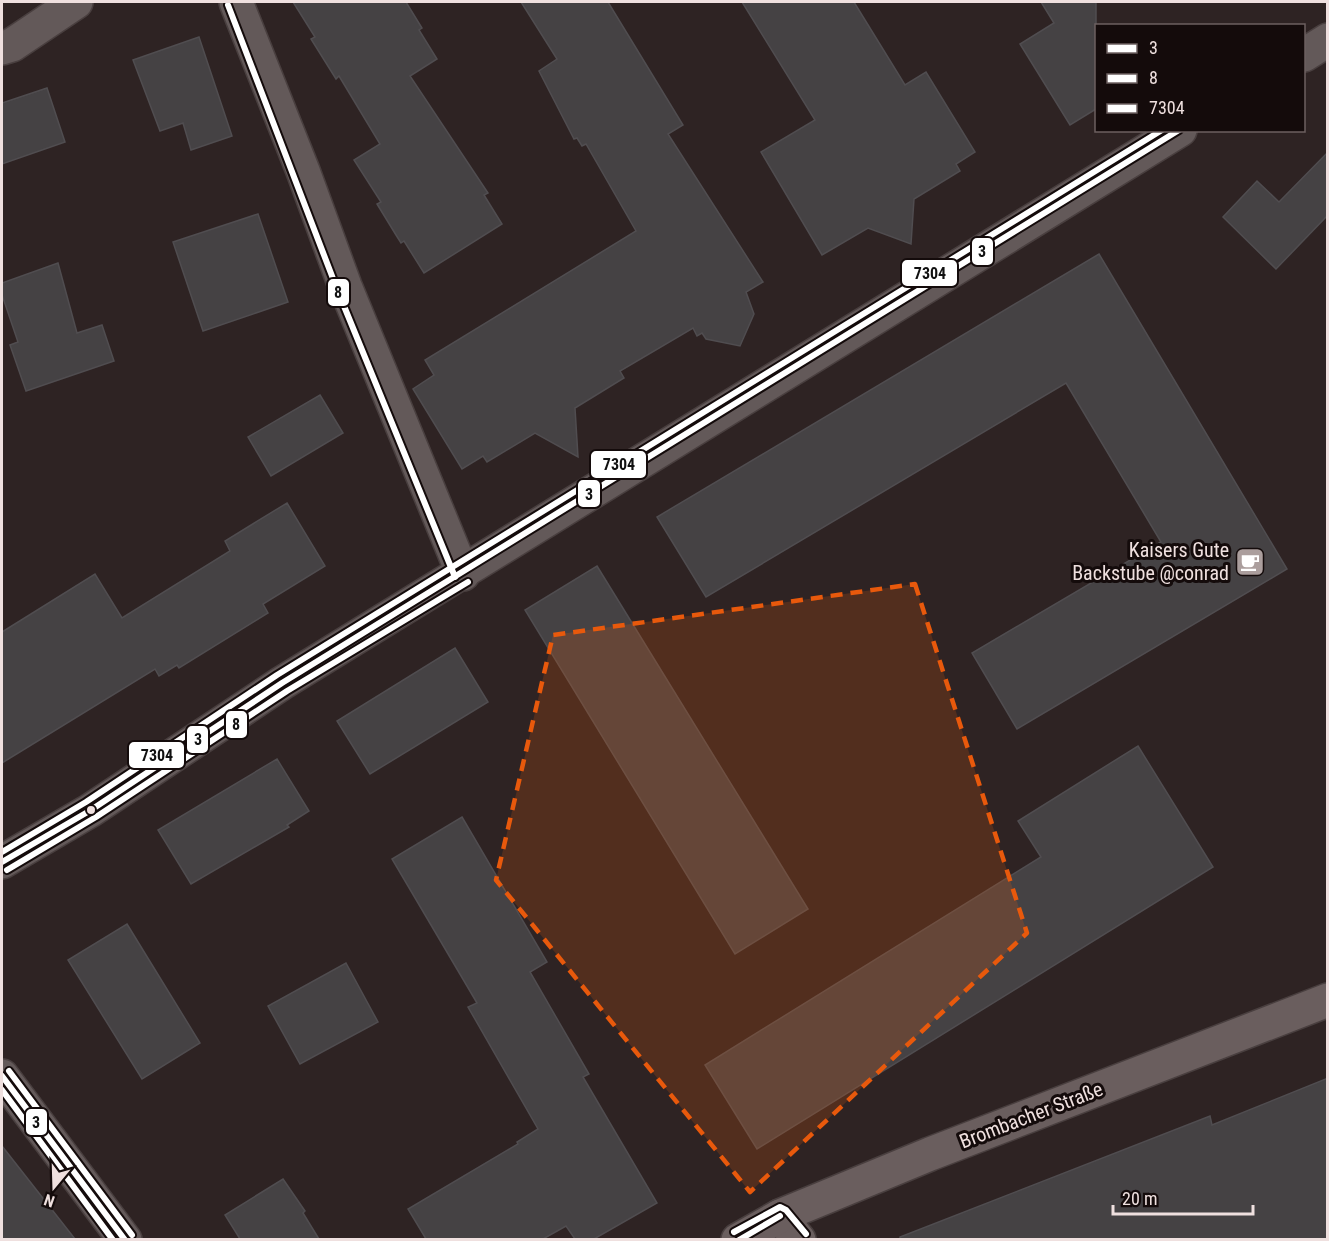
<svg xmlns="http://www.w3.org/2000/svg" width="1329" height="1241" viewBox="0 0 1329 1241" font-family="'Roboto Condensed',sans-serif">
  <rect width="100%" height="100%" fill="#2e2323"/>
  <g fill="#454244" stroke="#504d50" stroke-width="1.5">
    <polygon points="293,2 406,2 422,28 419,30 437,59 410,76 488,193 484,195 502,224 424,273 404,241 401,243 396,235 377,204 381,202 354,160 380,144 339,76 336,79 311,39 315,37"/>
    <polygon points="521,2 608,2 683,125 668,134 763,282 746,292 754,314 740,346 706,339 702,333 697,336 693,328 620,371 624,378 575,408 578,457 535,433 487,462 483,456 462,469 413,389 434,375 425,360 636,231 586,144 582,146 577,138 574,139 539,71 557,59"/>
    <polygon points="742,2 854,2 905,85 926,72 975,152 956,164 960,171 914,199 911,244 868,228 822,255 761,152 815,120"/>
    <polygon points="1041,2 1096,2 1096,109 1070,125 1020,44 1054,23"/>
    <polygon points="199,37 232,136 191,150 183,123 160,131 133,60"/>
    <polygon points="47,88 65,142 2,164 2,103"/>
    <polygon points="1328,152 1328,215 1276,269 1223,217 1257,181 1279,202"/>
    <polygon points="258,214 288,302 203,331 173,242"/>
    <polygon points="1099,254 1287,569 1017,729 972,653 1161,542 1066,383 706,597 657,517"/>
    <polygon points="58,263 77,333 102,325 114,361 26,391 10,345 18,342 2,295 2,283"/>
    <polygon points="320,395 343,433 271,476 248,437"/>
    <polygon points="287,503 325,566 263,604 268,613 179,668 177,665 159,676 155,669 2,763 2,632 95,574 122,618 230,551 225,541"/>
    <polygon points="597,566 808,909 735,954 525,610"/>
    <polygon points="455,648 488,702 370,774 337,721"/>
    <polygon points="1138,746 1213,867 757,1149 705,1065 1041,857 1018,821"/>
    <polygon points="277,759 309,811 287,825 289,827 191,884 158,830"/>
    <polygon points="462,817 547,962 530,972 589,1074 583,1077 657,1203 594,1239 575,1239 566,1226 543,1239 426,1239 408,1209 518,1144 517,1142 538,1129 468,1007 477,1003 392,859"/>
    <polygon points="127,924 200,1043 142,1079 68,960"/>
    <polygon points="346,963 378,1022 300,1064 268,1006"/>
    <polygon points="1328,1078 1328,1239 900,1239 900,1237 1210,1116 1212,1125"/>
    <polygon points="2,1146 75,1239 2,1239"/>
    <polygon points="283,1179 305,1211 303,1213 319,1239 240,1239 225,1215"/>
  </g>
  <g fill="none" stroke-linecap="round" stroke-linejoin="round">
    <g stroke="#493f3f" stroke-width="36">
      <g id="minor">
        <polyline points="236,2 303,171 345,286 463,574"/>
        <polyline points="2,48 12,45 76,2"/>
        <polyline points="1304,55 1328,40"/>
        <polyline points="2,862 91,810 282,683 1180,130"/>
        <polyline points="2,1076 125,1240"/>
      </g>
    </g>
    <g stroke="#493f3f" stroke-width="36">
      <g id="secondary">
        <polyline points="780,1216 799,1240"/>
        <polyline points="738,1240 780,1216 930,1154 1328,1000"/>
      </g>
    </g>
    <use href="#minor" stroke="#635959" stroke-width="33"/>
    <use href="#secondary" stroke="#6a5e5e" stroke-width="33"/>
    <g stroke="#140b0b" stroke-width="10">
      <g id="bus-1">
        <polyline points="2,862 91,810 282,683 1179,130"/>
        <polyline points="2,1076 125,1240"/>
        <polyline points="739,1240 780,1216"/>
      </g>
    </g>
    <g stroke="#140b0b" stroke-width="10">
      <g id="bus-2">
        <polyline points="228,5 337,289 455,577"/>
        <polyline points="7,870 96,817 287,691 468,582"/>
        <polyline points="2,1090 113,1240"/>
      </g>
    </g>
    <g stroke="#140b0b" stroke-width="10">
      <g id="bus-3">
        <polyline points="2,852 86,802 277,675 1162,130"/>
        <polyline points="9,1071 132,1235"/>
        <polyline points="734,1232 780,1207 786,1210 806,1234"/>
      </g>
    </g>
    <use href="#bus-1" stroke="#fff" stroke-width="6"/>
    <use href="#bus-2" stroke="#fff" stroke-width="6"/>
    <use href="#bus-3" stroke="#fff" stroke-width="6"/>
  </g>
  <path fill="#e8590c" fill-opacity="0.2" stroke="#e8590c" stroke-width="4.5" stroke-dasharray="12 8" stroke-linejoin="round" d="M915 584 1027 933 750 1192 496 880 553 635Z"/>
  <defs>
    <g id="cafe-square" transform="scale(1.5)"><rect x="-9" y="-9" width="18" height="18" rx="4" fill="#ab9e9d" stroke="#140b0b"/><path d="M-5.5-4.5H6V0H3Q3 3.5 0 3.5H-2.5Q-5.5 3.5-5.5 0ZM3-3.2v2h1.7v-2ZM-6 4.5H4V6H-6Z" fill="#fff"/></g>
  </defs>
  <g fill-rule="evenodd">
    <use href="#cafe-square" x="1250" y="562"/>
  </g>
  <circle fill="#efe0df" stroke="#140b0b" stroke-width="2" cx="91" cy="810" r="5"/>
  <g text-anchor="middle" dominant-baseline="central" stroke-width="6" stroke-linejoin="round" paint-order="stroke">
    <g font-size="20" fill="#efe0df" stroke="#140b0b" text-anchor="end">
      <text x="1229" y="550">Kaisers Gute<tspan x="1229" dy="23">Backstube @conrad</tspan></text>
    </g>
    <g font-size="20" fill="#efe0df" stroke="#140b0b">
      <text transform="translate(1031 1115) rotate(-21)">Brombacher Straße</text>
    </g>
  </g>
  <g stroke="#140b0b" stroke-width="2">
    <rect x="971" y="237" width="23" height="29" rx="6" fill="#fff"/>
    <rect x="901" y="259" width="57" height="28" rx="6" fill="#fff"/>
    <rect x="327" y="278" width="23" height="29" rx="6" fill="#fff"/>
    <rect x="590" y="450" width="57" height="29" rx="6" fill="#fff"/>
    <rect x="577" y="479" width="24" height="29" rx="6" fill="#fff"/>
    <rect x="225" y="710" width="23" height="29" rx="6" fill="#fff"/>
    <rect x="186" y="725" width="23" height="29" rx="6" fill="#fff"/>
    <rect x="128" y="741" width="57" height="28" rx="6" fill="#fff"/>
    <rect x="25" y="1108" width="23" height="28" rx="6" fill="#fff"/>
  </g>
  <g font-size="16" text-anchor="middle" font-weight="bold" fill="#111">
    <text x="982" y="257">3</text>
    <text x="930" y="279">7304</text>
    <text x="338" y="298">8</text>
    <text x="619" y="470">7304</text>
    <text x="589" y="500">3</text>
    <text x="236" y="730">8</text>
    <text x="198" y="745">3</text>
    <text x="157" y="761">7304</text>
    <text x="36" y="1128">3</text>
  </g>
  <rect width="1329" height="1241" fill="none" stroke="#efe0df" stroke-width="6"/>
  <rect x="1095" y="24" width="210" height="108" fill="#140b0b" stroke="#6c6060" stroke-width="1.5"/>
  <rect x="1107" y="44" width="30" height="9" fill="#ffffff" stroke="#6c6060" stroke-width="1.5"/>
  <text x="1149" y="54" font-size="18" fill="#efe0df">3</text>
  <rect x="1107" y="74" width="30" height="9" fill="#ffffff" stroke="#6c6060" stroke-width="1.5"/>
  <text x="1149" y="84" font-size="18" fill="#efe0df">8</text>
  <rect x="1107" y="104" width="30" height="9" fill="#ffffff" stroke="#6c6060" stroke-width="1.5"/>
  <text x="1149" y="114" font-size="18" fill="#efe0df">7304</text>
  <g transform="translate(54 1187) rotate(199)" stroke="#140b0b" stroke-width="4.5" paint-order="stroke">
  <path d="M0-4.5L10 22L0 15L-10 22Z" fill="#efe0df"/>
  <text y="-9" font-size="16" font-weight="bold" text-anchor="middle" fill="#efe0df">N</text>
  </g>
  <path d="M1113 1205v9h140v-9" fill="none" stroke="#efe0df" stroke-width="3"/>
  <text x="1122" y="1205" font-size="18" fill="#efe0df" stroke="#140b0b" stroke-width="4.5" paint-order="stroke">20 m</text>
</svg>
